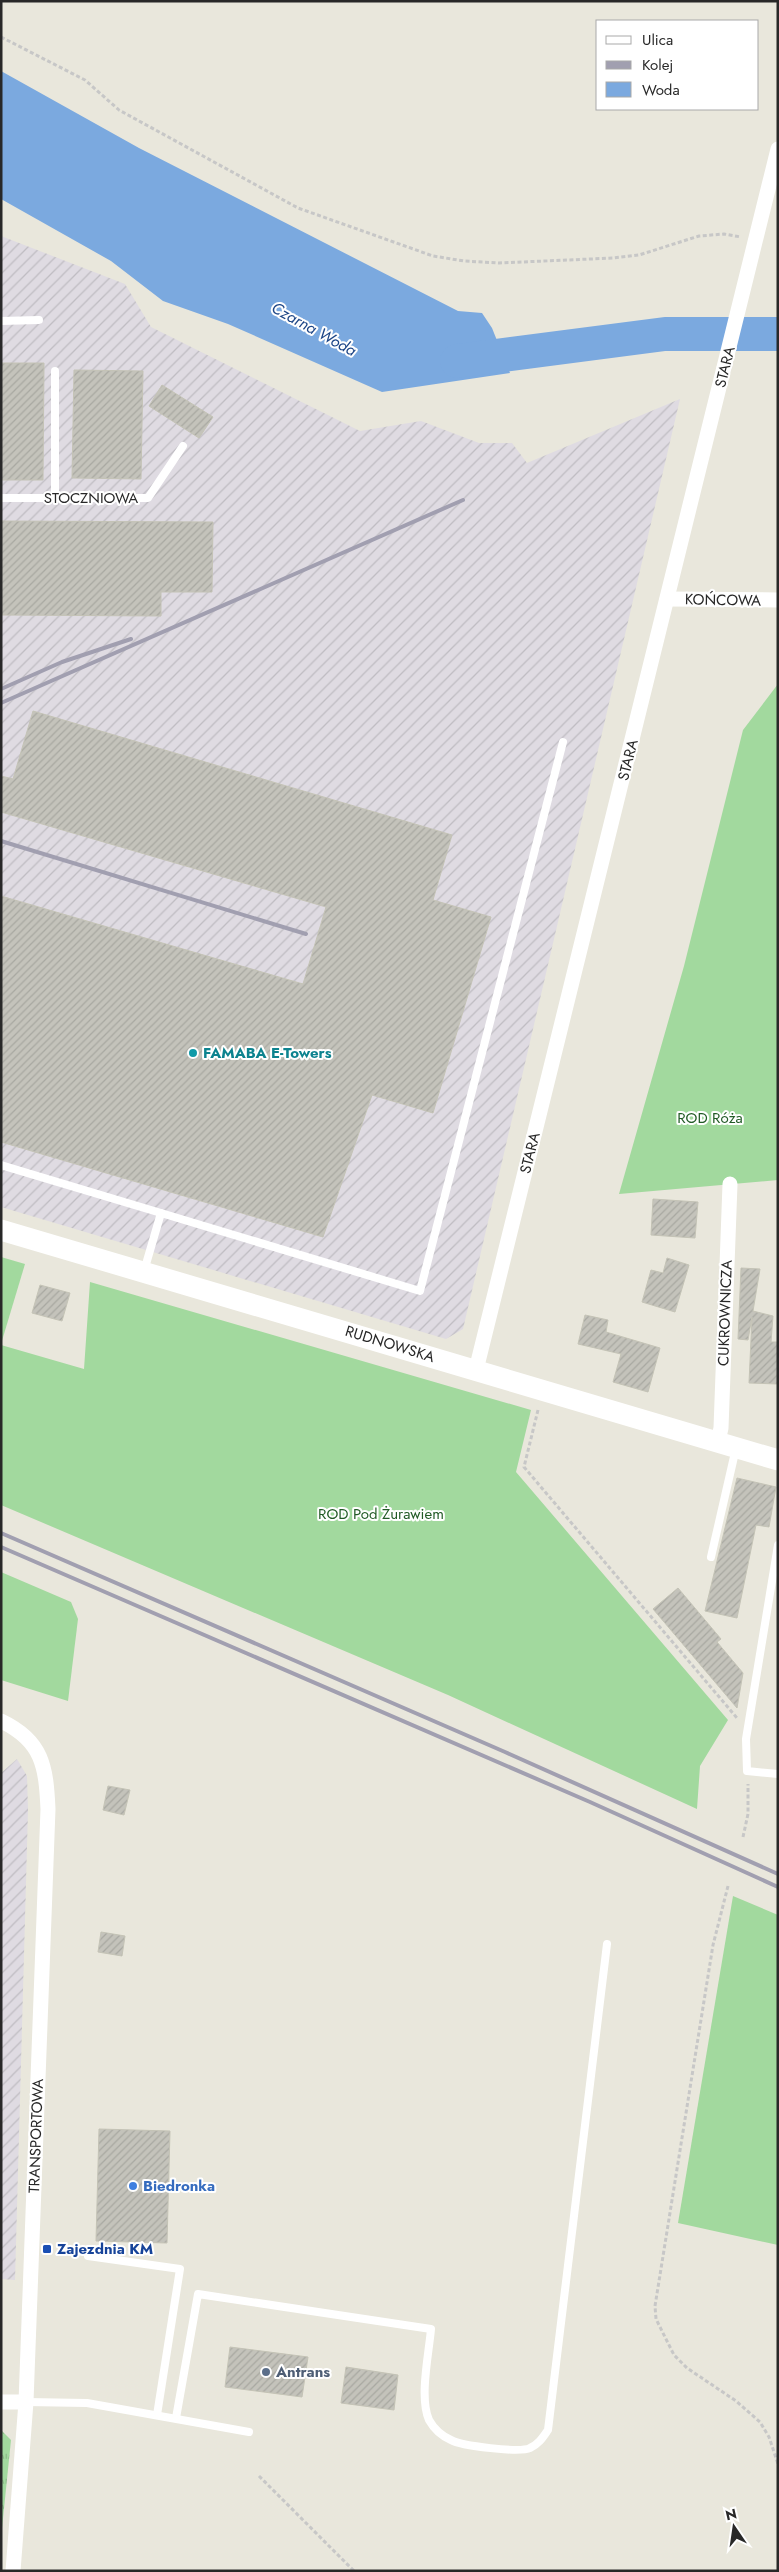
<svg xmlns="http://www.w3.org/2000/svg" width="779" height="2572" font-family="Jost,sans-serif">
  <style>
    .industrial { fill: url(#industrial-furrows) }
    .grass { fill: url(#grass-tufts) }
    .garden { fill: #a2d99e }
    .water { fill: #7ba9df }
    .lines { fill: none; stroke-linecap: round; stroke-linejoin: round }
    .river { stroke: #7ba9df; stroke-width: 34 }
    .building { fill: url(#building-hatch); stroke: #c4c3b6 }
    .path { stroke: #c7c7c7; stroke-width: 3; stroke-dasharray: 4 2.5; stroke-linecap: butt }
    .service { stroke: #fff; stroke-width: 8 }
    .minor { stroke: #fff; stroke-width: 15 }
    .secondary { stroke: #fff; stroke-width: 21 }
    .rail { stroke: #a19fb0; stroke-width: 4 }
    .culture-dot { fill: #0f9aa8; stroke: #fff; stroke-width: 2 }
    .shop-dot { fill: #3f7fe0; stroke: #fff; stroke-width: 2 }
    .transit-dot { fill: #1a4fb4; stroke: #fff; stroke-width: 2 }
    .service-dot { fill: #5c6f8a; stroke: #fff; stroke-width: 2 }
    .labels { text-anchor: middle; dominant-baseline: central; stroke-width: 4; stroke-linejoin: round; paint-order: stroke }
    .street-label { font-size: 15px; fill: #282828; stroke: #fff }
    .culture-label { font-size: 15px; font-weight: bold; fill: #0d838f; stroke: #fff; text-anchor: start }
    .park-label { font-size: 15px; fill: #225b26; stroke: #fff }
    .shop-label { font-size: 15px; font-weight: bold; fill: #366cbe; stroke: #fff; text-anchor: start }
    .transit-label { font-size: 15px; font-weight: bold; fill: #164399; stroke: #fff; text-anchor: start }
    .service-label { font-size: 15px; font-weight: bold; fill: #4e5e75; stroke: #fff; text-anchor: start }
    .water-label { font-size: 16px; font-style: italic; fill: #1d4687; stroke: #fff }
  </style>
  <defs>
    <pattern id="industrial-furrows" width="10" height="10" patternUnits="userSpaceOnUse" patternTransform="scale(1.25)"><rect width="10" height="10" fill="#dfdbe2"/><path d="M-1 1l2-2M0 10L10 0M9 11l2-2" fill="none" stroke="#bfbcc2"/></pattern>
    <pattern id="grass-tufts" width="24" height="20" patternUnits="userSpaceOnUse" patternTransform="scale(1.25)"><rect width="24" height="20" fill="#a2d99e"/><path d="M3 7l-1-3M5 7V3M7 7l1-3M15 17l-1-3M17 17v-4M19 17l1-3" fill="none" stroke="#8cba88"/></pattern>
    <pattern id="building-hatch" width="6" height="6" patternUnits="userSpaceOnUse" patternTransform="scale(1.25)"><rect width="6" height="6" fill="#c4c3bb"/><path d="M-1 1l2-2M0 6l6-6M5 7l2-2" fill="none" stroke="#a8a8a1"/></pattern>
  </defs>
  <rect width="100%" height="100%" fill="#e9e7dc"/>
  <g class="industrial">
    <path d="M1,236L125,284L151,327L360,431L421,421L479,443H512L527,463L680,399L463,1329L446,1339L1,1207Z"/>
    <path d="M17,1759L27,1776L28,1810L15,2280L1,2279V1773Z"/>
  </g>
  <path class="grass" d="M1,2430L11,2440L1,2538Z"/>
  <g class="garden">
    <path d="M778,684V1180L619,1194L684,966L743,730Z"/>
    <path d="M1,1257L25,1264L1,1344Z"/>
    <path d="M90,1282L531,1410L516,1472L728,1720L700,1766L697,1809L448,1695L1,1505V1345L84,1369Z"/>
    <path d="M1,1572L71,1602L78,1619L68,1701L1,1680Z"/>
    <path d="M733,1896L778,1915V2245L678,2223Z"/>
  </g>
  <path class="water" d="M1,71L139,148L458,311L482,313L492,328L510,373L382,392L228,324L163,301L111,261L1,199Z"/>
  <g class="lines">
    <path class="river" d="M457,361L665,334H778"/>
  </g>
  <g class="building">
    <path d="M1,363H44L43,480H1Z"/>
    <path d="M74,370L143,371L141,479L72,478Z"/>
    <path d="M162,385L213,417L199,438L149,406Z"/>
    <path d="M1,521L213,522L212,592H161V616L1,615Z"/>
    <path d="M33,711L452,835L433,900L491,917L433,1113L372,1095L323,1237L1,1142V896L303,984L326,907L1,812V776L13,779Z"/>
    <path d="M653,1199L698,1202L695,1238L651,1235Z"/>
    <path d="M667,1258L689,1265L675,1312L642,1302L651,1270L663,1273Z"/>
    <path d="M741,1268L760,1269L753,1311L773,1316L771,1342H778V1384L749,1383L752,1317L748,1340L738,1339Z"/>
    <path d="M40,1285L70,1293L62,1321L32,1313Z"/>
    <path d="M585,1315L608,1320L606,1332L660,1348L648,1392L613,1382L621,1354L578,1344Z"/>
    <path d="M737,1478L776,1487L769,1527L756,1525L737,1618L705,1611Z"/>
    <path d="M678,1588L721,1639L717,1642L743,1673L737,1708L653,1609Z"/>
    <path d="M108,1786L130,1790L124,1815L103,1810Z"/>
    <path d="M101,1932L125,1936L122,1956L98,1952Z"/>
    <path d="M99,2129L170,2131L167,2243L96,2241Z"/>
    <path d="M230,2347L308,2357L302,2397L225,2387Z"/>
    <path d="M346,2367L398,2375L394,2410L341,2403Z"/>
  </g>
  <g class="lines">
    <g class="path">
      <path d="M1,37L85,80L119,110L298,208L433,256L464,261L499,263L613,258L639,255L699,236L724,234L741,237"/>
      <path d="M538,1410L524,1467L737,1718"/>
      <path d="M743,1837L748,1814V1784"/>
      <path d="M728,1886L713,1945L655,2306L656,2319L674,2355L687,2368L736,2401L760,2422L769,2437L778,2464"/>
      <path d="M259,2476L354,2571"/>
    </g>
    <g class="service">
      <path d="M1,321L39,320"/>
      <path d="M55,371V498"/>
      <path d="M1,498H148L183,446"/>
      <path d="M1,1165L161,1213"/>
      <path d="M144,1271L161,1213L420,1291L563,742"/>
      <path d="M778,1545L746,1739L747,1771L778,1774"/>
      <path d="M711,1557L736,1448"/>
      <path d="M88,2256L180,2269L157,2415"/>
      <path d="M26,2402L87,2403L249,2432"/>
      <path d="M176,2418L198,2294L431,2329C429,2353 419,2398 429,2420C434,2429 442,2436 451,2440C461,2446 520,2453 530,2448C539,2444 543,2437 548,2430L607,1944"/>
    </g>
    <g class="minor">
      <path d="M667,599L778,600"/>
      <path d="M476,1370L778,149"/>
      <path d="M718,1441L721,1428L730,1184"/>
      <path d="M1,1721C43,1741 46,1767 48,1809L26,2402L13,2571"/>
      <path d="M1,2402H26"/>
    </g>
    <path class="secondary" d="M1,1230L778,1460"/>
    <g class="rail">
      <path d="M1,689L62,662L131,639"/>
      <path d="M1,703L463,500"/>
      <path d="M1,841L306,934"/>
      <path d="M1,1533L505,1752L778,1874"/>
      <path d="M1,1547L590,1802L778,1887"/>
    </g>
  </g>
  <circle class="culture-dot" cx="193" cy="1053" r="5"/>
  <circle class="shop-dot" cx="133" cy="2186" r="5"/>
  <rect class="transit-dot" x="42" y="2244" width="10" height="10" rx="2.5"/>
  <circle class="service-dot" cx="266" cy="2372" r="5"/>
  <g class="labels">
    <g class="street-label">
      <text transform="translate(725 367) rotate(-76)">STARA</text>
      <text x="91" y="498">STOCZNIOWA</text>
      <text transform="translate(723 600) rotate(1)">KOŃCOWA</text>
      <text transform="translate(628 760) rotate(-76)">STARA</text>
      <text transform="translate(530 1153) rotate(-76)">STARA</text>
      <text transform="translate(725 1313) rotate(-88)">CUKROWNICZA</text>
      <text transform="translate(390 1344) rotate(17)">RUDNOWSKA</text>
      <text transform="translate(36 2136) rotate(-88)">TRANSPORTOWA</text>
    </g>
    <g class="culture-label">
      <text x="203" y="1053">FAMABA E-Towers</text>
    </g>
    <g class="park-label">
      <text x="710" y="1118">ROD Róża</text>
      <text x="381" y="1514">ROD Pod Żurawiem</text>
    </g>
    <g class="shop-label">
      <text x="143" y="2186">Biedronka</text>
    </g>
    <g class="transit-label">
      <text x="57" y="2249">Zajezdnia KM</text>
    </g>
    <g class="service-label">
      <text x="276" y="2372">Antrans</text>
    </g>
    <g class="water-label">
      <text transform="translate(314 329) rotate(29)">Czarna Woda</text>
    </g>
  </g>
  <rect width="779" height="2572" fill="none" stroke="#282828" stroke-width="5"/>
  <rect x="596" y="20" width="162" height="90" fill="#ffffff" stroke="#a9a9a9"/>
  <rect x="606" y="36" width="25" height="8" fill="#ffffff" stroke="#a9a9a9"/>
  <text x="642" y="45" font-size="15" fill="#282828">Ulica</text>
  <rect x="606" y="61" width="25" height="8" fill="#a19fb0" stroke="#a9a9a9"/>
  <text x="642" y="70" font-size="15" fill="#282828">Kolej</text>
  <rect x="606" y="82" width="25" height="15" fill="#7ba9df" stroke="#a9a9a9"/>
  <text x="642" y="95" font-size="15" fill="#282828">Woda</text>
  <g transform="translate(734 2527) rotate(347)" stroke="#ffffff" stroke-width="4" paint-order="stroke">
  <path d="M0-4L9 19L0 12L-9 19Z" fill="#282828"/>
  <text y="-8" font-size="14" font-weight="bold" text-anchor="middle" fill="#282828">N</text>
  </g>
</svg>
